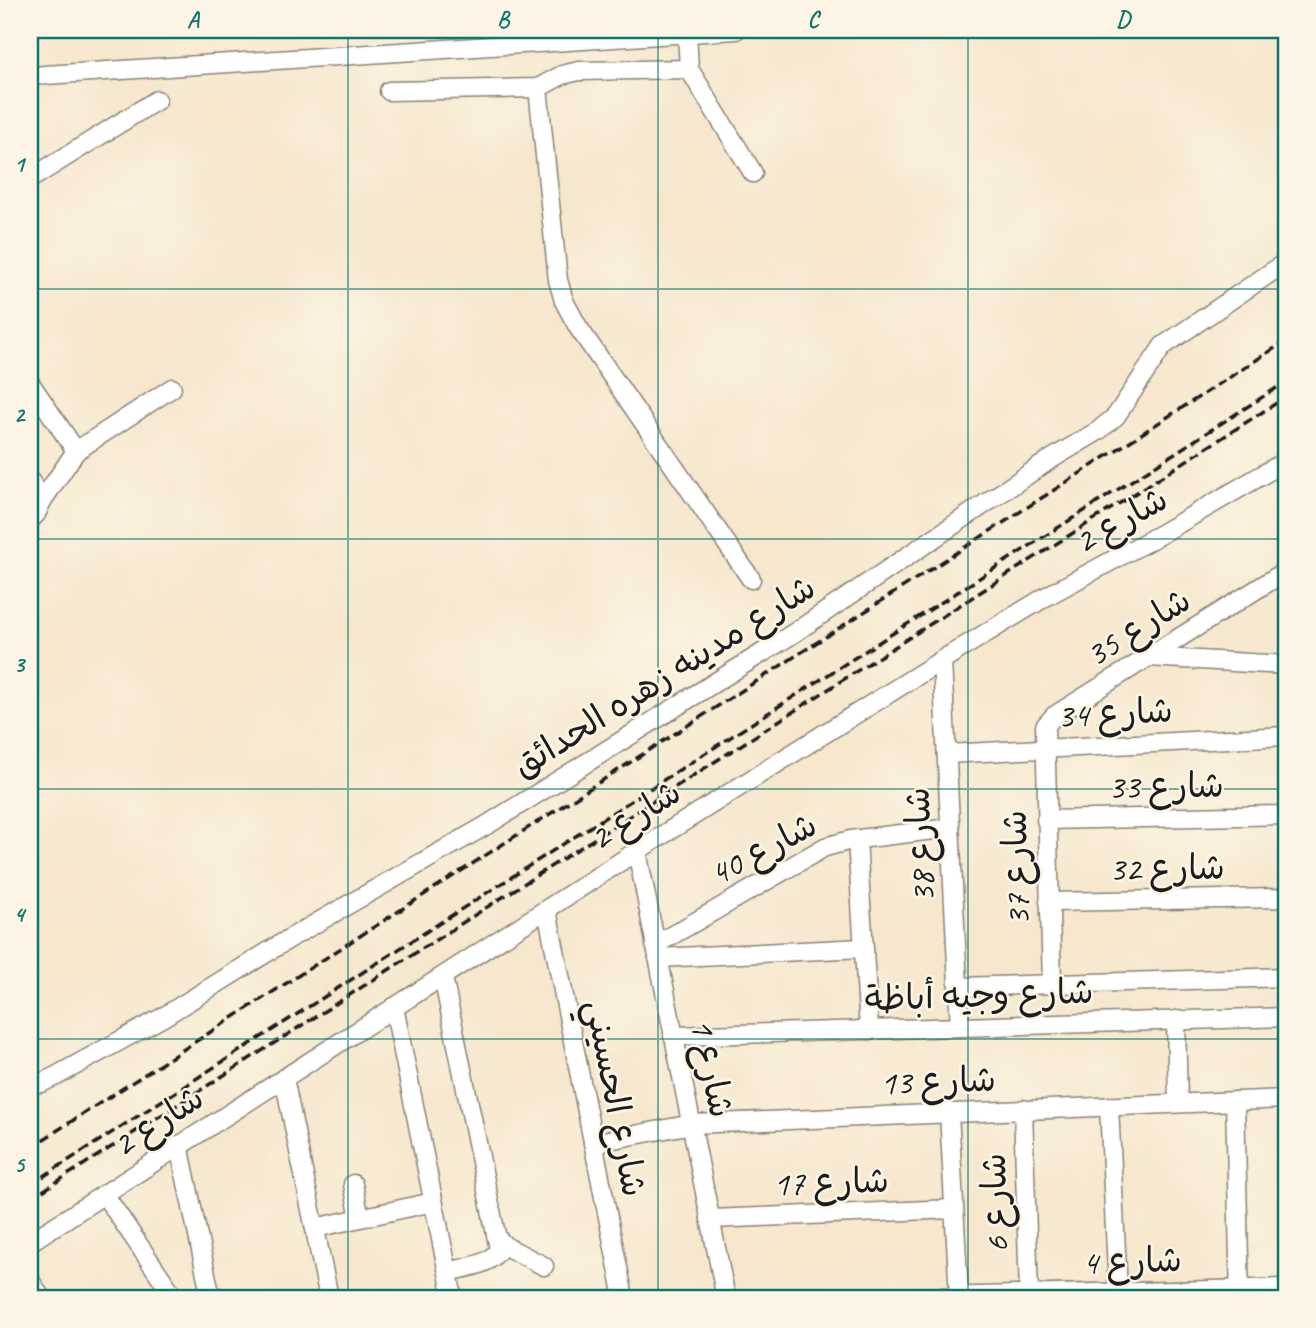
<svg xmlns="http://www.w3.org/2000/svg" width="1316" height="1328" font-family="Caveat,'Playpen Sans Arabic',sans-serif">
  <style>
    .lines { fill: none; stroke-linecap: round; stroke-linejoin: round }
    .minor-casing { stroke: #898274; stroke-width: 21 }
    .minor { stroke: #fff; stroke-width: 18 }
    .rail { stroke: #1c1c1c; stroke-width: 3.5; stroke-dasharray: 10 5; stroke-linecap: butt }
    .grid { fill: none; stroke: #0f766e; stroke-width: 2; stroke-opacity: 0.55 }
    .labels { text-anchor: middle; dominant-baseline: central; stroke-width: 5; stroke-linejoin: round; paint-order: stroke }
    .street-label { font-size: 35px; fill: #1c1c1c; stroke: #fcf5e5 }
    .neatline { fill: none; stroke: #0f766e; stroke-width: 2.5 }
    .grid-label { font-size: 23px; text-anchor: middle; font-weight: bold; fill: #0f766e }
  </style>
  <rect width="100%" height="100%" fill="#fcf5e5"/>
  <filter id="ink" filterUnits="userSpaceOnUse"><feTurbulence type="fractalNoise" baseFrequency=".0143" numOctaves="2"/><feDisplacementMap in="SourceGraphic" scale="14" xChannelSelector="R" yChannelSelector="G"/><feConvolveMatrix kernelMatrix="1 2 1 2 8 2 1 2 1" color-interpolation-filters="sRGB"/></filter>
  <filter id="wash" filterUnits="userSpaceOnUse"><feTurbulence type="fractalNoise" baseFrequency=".00686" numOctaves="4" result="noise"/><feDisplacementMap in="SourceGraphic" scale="28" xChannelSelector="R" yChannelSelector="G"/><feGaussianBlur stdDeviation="1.57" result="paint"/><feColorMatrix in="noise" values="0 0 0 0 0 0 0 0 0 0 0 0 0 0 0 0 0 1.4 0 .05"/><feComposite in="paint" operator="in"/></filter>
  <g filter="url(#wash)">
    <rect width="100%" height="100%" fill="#f6e7cd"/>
  </g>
  <g filter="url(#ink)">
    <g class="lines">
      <defs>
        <g id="minor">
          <path d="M687,33L689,69L753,173"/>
          <path d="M30,76L736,30"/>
          <path d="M538,88L558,280L564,301L578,327L751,579"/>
          <path d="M389,91L538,88L562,75L579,71L689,69"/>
          <path d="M30,179L157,100"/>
          <path d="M30,383L76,451L172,388"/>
          <path d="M30,481L42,501L36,514L30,520"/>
          <path d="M42,501L76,451"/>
          <path d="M1148,657L1286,665"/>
          <path d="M942,660L960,1027"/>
          <path d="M947,754L1286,736"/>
          <path d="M1046,820L1286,815"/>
          <path d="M857,840L869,1030"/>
          <path d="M637,851L726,1298"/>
          <path d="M1049,902L1286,898"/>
          <path d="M547,910L624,1298"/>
          <path d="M655,945L825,847L851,840L950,828"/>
          <path d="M658,958L864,948"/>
          <path d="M443,977L499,1249C490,1266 466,1267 448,1272"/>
          <path d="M1052,984L1045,726L1054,716L1286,571"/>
          <path d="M958,987L1286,977"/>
          <path d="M394,1007L453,1298"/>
          <path d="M1176,1020L1178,1103"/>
          <path d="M673,1036L1286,1017"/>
          <path d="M284,1078L329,1298"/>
          <path d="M30,1084L41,1083L56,1076L163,1017L292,937L487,825L794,633L1048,461L1098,431L1116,416L1163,346L1286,262"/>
          <path d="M1235,1101L1240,1298"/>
          <path d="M1109,1106L1118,1292"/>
          <path d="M1023,1109L1029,1295"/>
          <path d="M949,1112L959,1297"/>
          <path d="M593,1143L692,1124L1286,1099"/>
          <path d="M179,1145L211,1298"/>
          <path d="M353,1184L360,1218"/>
          <path d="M104,1194L175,1298"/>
          <path d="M710,1219L954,1209"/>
          <path d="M315,1228L433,1202"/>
          <path d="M498,1239L505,1246L544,1266"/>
          <path d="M30,1242L637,851L942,660L1047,596L1159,535L1286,461"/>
          <path d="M30,1280L41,1298"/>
          <path d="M896,1298L1286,1288"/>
        </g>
      </defs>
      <use href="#minor" class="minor-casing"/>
      <use href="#minor" class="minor"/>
      <g class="rail">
        <path d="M30,1148L1286,341"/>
        <path d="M30,1185L1286,382"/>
        <path d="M30,1199L1286,397"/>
      </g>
    </g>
  </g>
  <path class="grid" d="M348,30V1298M658,30V1298M968,30V1298M30,289H1286M30,539H1286M30,789H1286M30,1039H1286"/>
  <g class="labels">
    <g class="street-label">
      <text transform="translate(1121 520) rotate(-29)">شارع 2</text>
      <text transform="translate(1138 627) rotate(-32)">شارع 35</text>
      <text transform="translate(664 676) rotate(-32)">شارع مدينه زهره الحدائق</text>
      <text transform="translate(1115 713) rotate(-3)">شارع 34</text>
      <text transform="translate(1166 786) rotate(-1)">شارع 33</text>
      <text transform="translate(635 815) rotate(-32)">شارع 2</text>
      <text transform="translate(920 845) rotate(-93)">شارع 38</text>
      <text transform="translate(763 849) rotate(-28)">شارع 40</text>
      <text transform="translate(1016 868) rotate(-92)">شارع 37</text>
      <text transform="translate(1167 868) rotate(-1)">شارع 32</text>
      <text transform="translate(979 995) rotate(-2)">شارع وجيه أباظة</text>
      <text transform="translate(712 1068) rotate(78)">شارع 1</text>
      <text transform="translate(938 1081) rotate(-2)">شارع 13</text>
      <text transform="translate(616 1098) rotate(79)">شارع الحسيني</text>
      <text transform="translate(158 1121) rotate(-33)">شارع 2</text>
      <text transform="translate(831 1182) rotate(-2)">شارع 17</text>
      <text transform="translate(995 1203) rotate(-92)">شارع 6</text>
      <text transform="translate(1132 1261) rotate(-2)">شارع 4</text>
    </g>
  </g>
  <rect width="1316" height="1328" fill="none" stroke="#fcf5e5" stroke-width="77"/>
  <rect x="38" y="38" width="1240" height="1252" class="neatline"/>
  <g class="grid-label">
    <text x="193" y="27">A</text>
    <text x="503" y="27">B</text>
    <text x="813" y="27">C</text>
    <text x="1123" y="27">D</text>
    <text x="19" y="172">1</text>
    <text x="19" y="422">2</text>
    <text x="19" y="672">3</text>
    <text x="19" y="922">4</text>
    <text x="19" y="1172">5</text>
  </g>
</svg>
